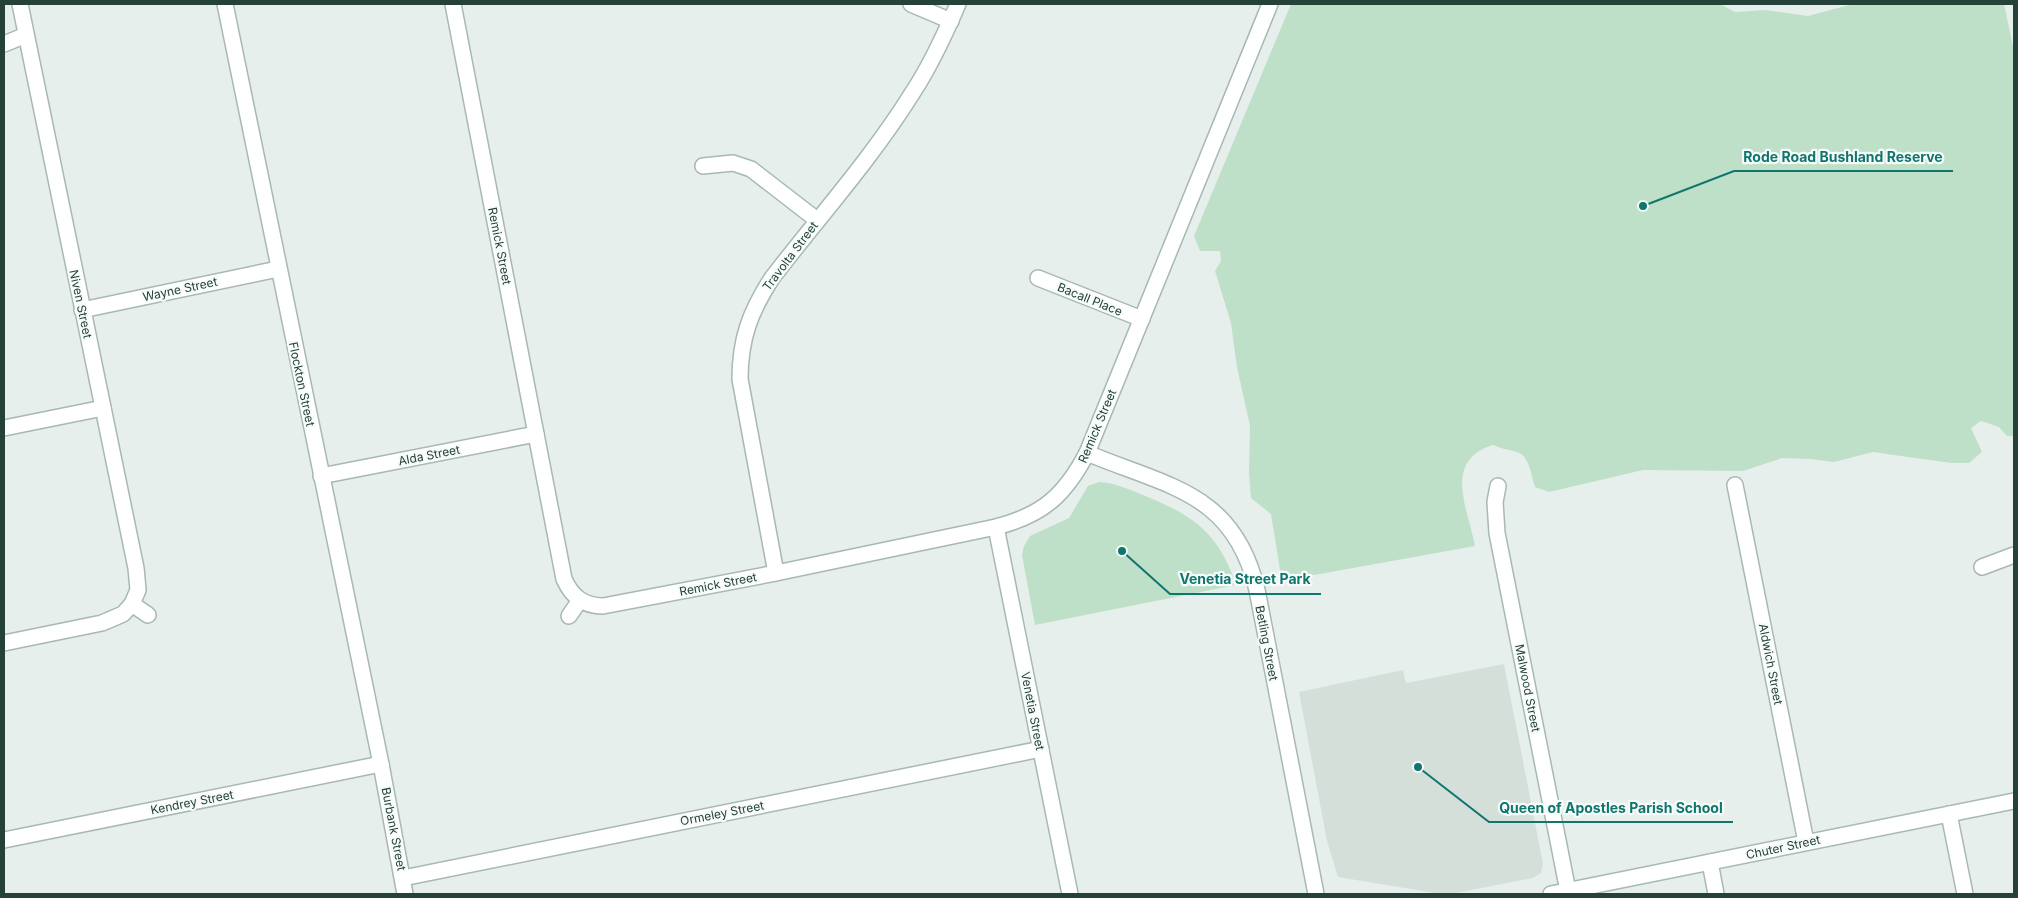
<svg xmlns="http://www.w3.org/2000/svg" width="2018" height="898" font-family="Inter,sans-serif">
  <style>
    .built { fill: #d4dfda }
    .green { fill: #bfe0c8 }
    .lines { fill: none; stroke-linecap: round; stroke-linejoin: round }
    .street-casing { stroke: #a8b8b2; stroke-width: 18 }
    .street { stroke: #fff; stroke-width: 15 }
    .labels { text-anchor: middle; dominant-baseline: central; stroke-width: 4.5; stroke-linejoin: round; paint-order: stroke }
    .street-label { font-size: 12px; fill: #24423a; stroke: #f7fbf9 }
    .leader { fill: none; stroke: #0f766e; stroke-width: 2 }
    .callout-dot { fill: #0f766e; stroke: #f7fbf9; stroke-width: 2 }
    .callout-label { font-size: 14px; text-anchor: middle; font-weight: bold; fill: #0f766e; stroke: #f7fbf9; stroke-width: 4.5; stroke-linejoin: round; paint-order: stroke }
  </style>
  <rect width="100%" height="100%" fill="#e6efeb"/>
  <path class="built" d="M1504,664L1543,864L1541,873L1533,878L1451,894H1441L1338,877L1327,841L1299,692L1403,670L1406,683Z"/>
  <g class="green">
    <path d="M1291,4H1720L1735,12L1765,10L1808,16L1853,4H2004L2014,51V436H2007L1999,427L1981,421L1971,428L1982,452L1969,463H1951L1873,452L1834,462L1810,459L1782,458L1743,471L1643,470L1549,492L1535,487C1531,476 1530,456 1517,452C1508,449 1501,449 1493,445C1442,461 1468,508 1475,546L1292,579L1280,570L1271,514L1251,498L1249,473L1250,426L1237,367L1231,323L1215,271L1221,261L1220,251H1200L1194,236Z"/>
    <path d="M1099,482C1115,483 1128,489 1143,495C1193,515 1219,533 1236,585L1035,625L1022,555L1024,546L1030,536L1069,518L1088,486Z"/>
  </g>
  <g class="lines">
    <defs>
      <g id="street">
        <path d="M20,4L136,568L138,590L132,604L148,615"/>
        <path d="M225,4L381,764L405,894"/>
        <path d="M453,4L564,579C572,597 584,606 603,606L776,573L996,527C1043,515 1065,495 1087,453L1270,4"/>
        <path d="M911,4L951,21"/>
        <path d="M4,44L26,35"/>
        <path d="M703,166L733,163L751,169L817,220"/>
        <path d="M1038,278L1142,319"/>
        <path d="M82,310L278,269"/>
        <path d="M4,428L103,408"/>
        <path d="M1087,453C1168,487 1234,492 1257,590L1316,894"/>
        <path d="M321,476L536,434"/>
        <path d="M1735,485L1806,842"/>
        <path d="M1498,486L1495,502L1497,533L1568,891"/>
        <path d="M996,527L1070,894"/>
        <path d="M1982,567L2014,555"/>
        <path d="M776,573L740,379C740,339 750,312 772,278C819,217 872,158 913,92C931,65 945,34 958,4"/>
        <path d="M569,616L580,600"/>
        <path d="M4,643L102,623L123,614L132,604"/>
        <path d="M1949,814L1965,894"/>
        <path d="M4,840L381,764"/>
        <path d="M1710,862L1716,894"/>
        <path d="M403,878L1041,749"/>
        <path d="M1551,894L2014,801"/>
      </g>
    </defs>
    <use href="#street" class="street-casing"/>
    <use href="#street" class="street"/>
  </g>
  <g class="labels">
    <g class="street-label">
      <text transform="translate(500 246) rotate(79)">Remick Street</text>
      <text transform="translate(790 256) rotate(-53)">Travolta Street</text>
      <text transform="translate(180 289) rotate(-12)">Wayne Street</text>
      <text transform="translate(1090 299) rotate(22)">Bacall Place</text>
      <text transform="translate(81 304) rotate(78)">Niven Street</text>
      <text transform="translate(302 384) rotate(78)">Flockton Street</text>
      <text transform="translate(1097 426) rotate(-67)">Remick Street</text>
      <text transform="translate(429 455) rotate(-11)">Alda Street</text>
      <text transform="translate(718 584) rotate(-11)">Remick Street</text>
      <text transform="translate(1267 643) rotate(79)">Betling Street</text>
      <text transform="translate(1771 664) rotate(79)">Aldwich Street</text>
      <text transform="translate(1528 688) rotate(79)">Malwood Street</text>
      <text transform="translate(1033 711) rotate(79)">Venetia Street</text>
      <text transform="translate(192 802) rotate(-11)">Kendrey Street</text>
      <text transform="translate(722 813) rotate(-11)">Ormeley Street</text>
      <text transform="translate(394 829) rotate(79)">Burbank Street</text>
      <text transform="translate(1783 847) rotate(-12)">Chuter Street</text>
    </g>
  </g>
  <path class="leader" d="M1643 206L1734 171H1953M1122 551L1170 594H1321M1418 767L1489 822H1733"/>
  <g class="callout-dot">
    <circle cx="1643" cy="206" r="5"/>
    <circle cx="1122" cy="551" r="5"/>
    <circle cx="1418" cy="767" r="5"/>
  </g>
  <g class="callout-label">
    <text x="1843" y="162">Rode Road Bushland Reserve</text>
    <text x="1245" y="584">Venetia Street Park</text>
    <text x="1611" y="813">Queen of Apostles Parish School</text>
  </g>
  <rect width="2018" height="898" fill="none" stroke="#24423a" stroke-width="10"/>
</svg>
